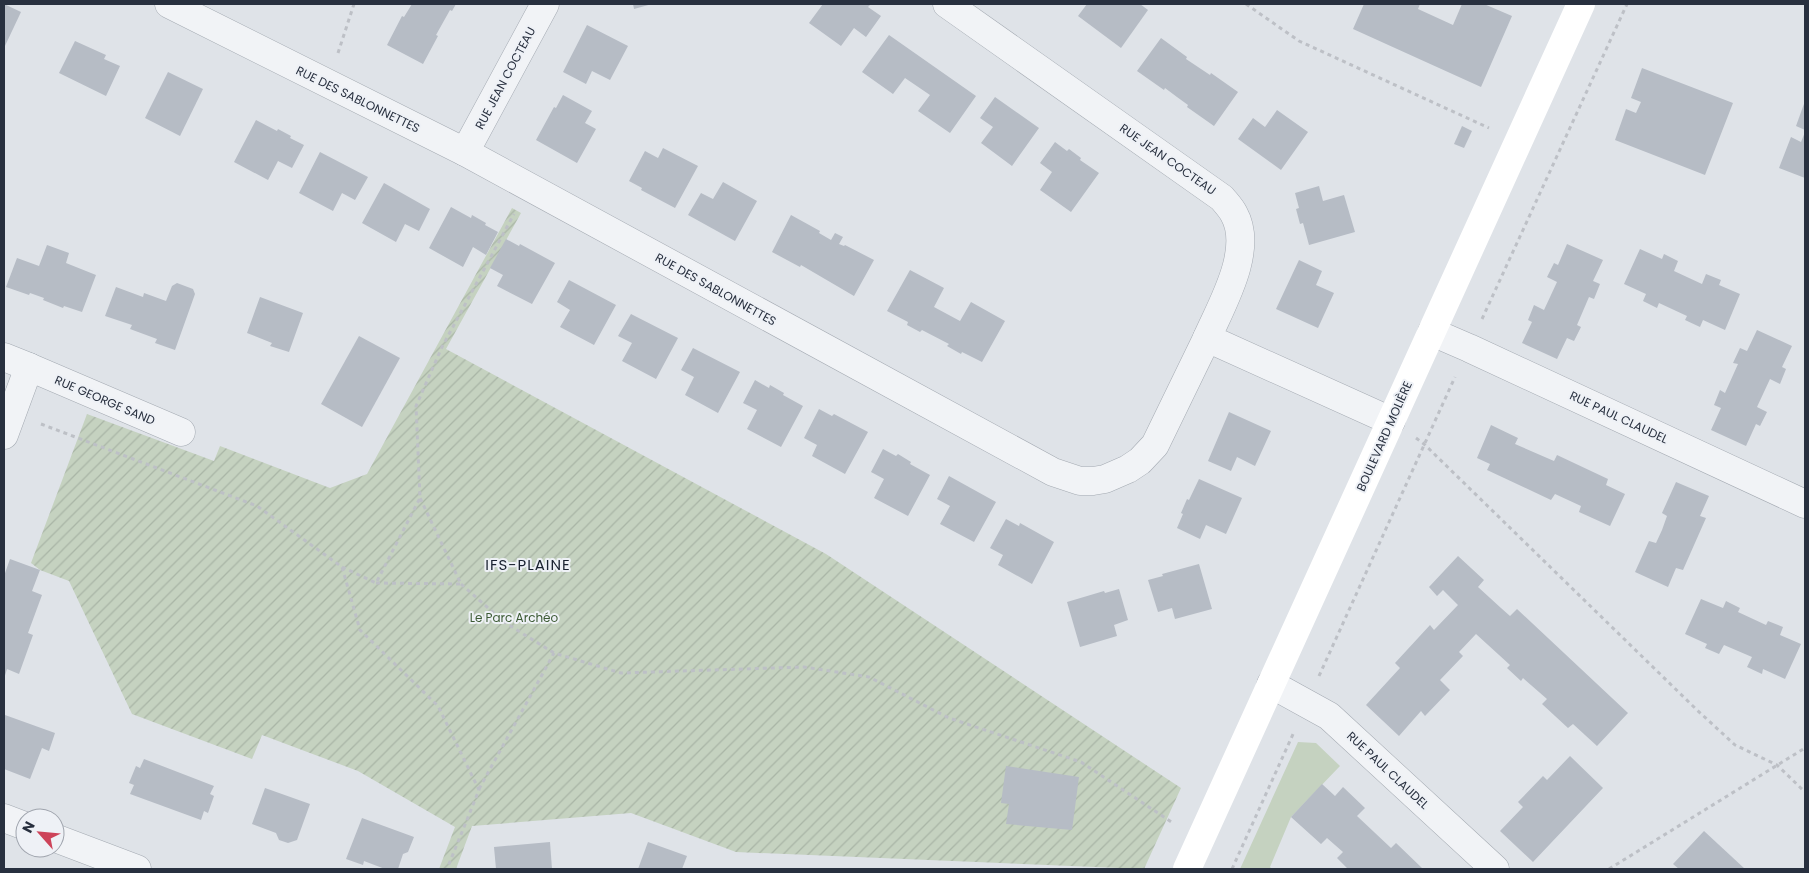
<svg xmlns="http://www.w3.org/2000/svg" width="1809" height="873" font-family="Poppins,sans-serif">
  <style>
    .green { fill: #c5d2c0 }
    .garden { fill: url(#garden-furrows) }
    .building { fill: #b6bcc5 }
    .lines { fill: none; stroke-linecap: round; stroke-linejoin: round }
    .street-casing { stroke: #a4aab2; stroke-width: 29 }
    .path { stroke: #bdc0c6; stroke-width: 3; stroke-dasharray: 4 4; stroke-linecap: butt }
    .street { stroke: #f1f3f6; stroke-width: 28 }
    .secondary { stroke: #fff; stroke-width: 28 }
    .labels { text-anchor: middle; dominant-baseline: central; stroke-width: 4; stroke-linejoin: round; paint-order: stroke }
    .street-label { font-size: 12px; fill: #28303f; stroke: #eef1f6 }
    .park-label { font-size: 12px; fill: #3d5b35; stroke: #eef1f6 }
    .quarter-label { font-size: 15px; letter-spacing: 1px; fill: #1a2230; stroke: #eef1f6 }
  </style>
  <defs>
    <pattern id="garden-furrows" width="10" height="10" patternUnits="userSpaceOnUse" patternTransform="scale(1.25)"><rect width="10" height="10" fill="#c5d2c0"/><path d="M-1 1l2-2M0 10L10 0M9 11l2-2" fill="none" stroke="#a9b5a6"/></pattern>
  </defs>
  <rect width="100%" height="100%" fill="#dfe3e8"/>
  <path class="green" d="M1298,742L1316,743L1340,766L1291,817L1270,867L1272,869H1240Z"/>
  <path class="garden" d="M512,208L521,213L446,349L826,554L1181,788L1144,869L736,852L631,813L472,826L456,869H439L455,827L358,771L262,735L252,759L132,714L69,581L40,570L31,563L87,414L214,461L220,446L330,488L367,474Z"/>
  <g class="building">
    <path d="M4,4L21,12L4,48Z"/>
    <path d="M412,4H456L452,11L450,10L436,35L438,36L423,64L387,45L402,16L404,17Z"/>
    <path d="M633,4H652L634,9Z"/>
    <path d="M823,4H868L870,5L868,7L881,16L866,37L854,28L841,46L809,23Z"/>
    <path d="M1087,4H1140L1148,10L1121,48L1078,16Z"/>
    <path d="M1364,4H1420L1418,9L1453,25L1462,4H1484L1512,16L1481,87L1353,29Z"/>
    <path d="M587,25L628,46L610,80L592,71L586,84L563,72Z"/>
    <path d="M889,35L976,96L950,133L918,111L930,95L905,78L893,94L862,72Z"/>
    <path d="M1161,38L1187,57L1186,59L1210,75L1211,73L1238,92L1214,126L1187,107L1188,105L1177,97L1165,88L1164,90L1137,71Z"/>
    <path d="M75,41L106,55L104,59L120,66L106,96L59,73Z"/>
    <path d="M1642,68L1733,103L1705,175L1615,140L1626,109L1636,113L1641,102L1631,98Z"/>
    <path d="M168,72L203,89L180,136L145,118Z"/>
    <path d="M563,95L592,111L585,123L596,129L577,163L536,140L554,107L556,108Z"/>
    <path d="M995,97L1039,128L1012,166L981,143L993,127L980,118Z"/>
    <path d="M1805,101V130L1796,126Z"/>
    <path d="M1277,110L1308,132L1281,170L1238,139L1253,118L1265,127Z"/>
    <path d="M256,120L277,131L278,129L291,136L290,138L304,145L292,168L278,161L268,180L234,162Z"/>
    <path d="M1462,126L1472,131L1464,148L1454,144Z"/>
    <path d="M1805,132V178L1779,168L1791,137L1801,142Z"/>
    <path d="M1055,142L1067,151L1069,149L1081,158L1080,160L1099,173L1071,212L1040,190L1052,172L1040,163Z"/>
    <path d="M663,148L698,166L675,208L641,190L642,188L629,181L645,151L658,158Z"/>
    <path d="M320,152L368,177L355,200L342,193L333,211L299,193Z"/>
    <path d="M723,182L757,201L735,241L688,215L701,193L713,199Z"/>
    <path d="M384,183L430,209L419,231L405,224L396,242L362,223Z"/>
    <path d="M1319,186L1323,201L1344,195L1355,232L1309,245L1303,223L1300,224L1296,209L1299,208L1295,193Z"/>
    <path d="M451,207L471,218L472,215L486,223L485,225L498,232L486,255L473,247L463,267L429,248Z"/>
    <path d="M791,215L820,231L819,233L831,240L835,233L843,237L839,244L844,246L845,245L874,260L854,296L801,265L800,267L772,252Z"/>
    <path d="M506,239L519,246L520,244L555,263L532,304L497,286L503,275L490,268Z"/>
    <path d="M1567,244L1603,260L1593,281L1600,284L1594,299L1589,297L1577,325L1581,327L1574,341L1567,338L1557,359L1522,343L1532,322L1528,320L1534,305L1544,310L1557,282L1547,277L1554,263L1558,265Z"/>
    <path d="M47,245L69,253L66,263L96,275L82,312L64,306L63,308L43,300L44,298L30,293L29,295L6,287L17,258L39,266Z"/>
    <path d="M1640,249L1662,259L1664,254L1678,261L1674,271L1702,284L1706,274L1721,280L1719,285L1740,294L1725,330L1703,320L1700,327L1685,320L1687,316L1659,303L1657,308L1643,301L1646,294L1624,284Z"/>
    <path d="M1299,260L1322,271L1316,285L1334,293L1318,328L1276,309Z"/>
    <path d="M910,270L944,288L934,307L960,321L971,302L1005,321L982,362L962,352L961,354L947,346L949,344L922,330L920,332L907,325L908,322L887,311Z"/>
    <path d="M569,280L616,305L594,345L560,327L570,310L557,302Z"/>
    <path d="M177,283L193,289L195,294L175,350L155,343L157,339L130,329L132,325L105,316L116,287L143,297L144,293L166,301L172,286Z"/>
    <path d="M260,297L303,313L289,352L270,346L272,343L247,333Z"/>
    <path d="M631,314L678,338L656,379L622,361L632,343L618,336Z"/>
    <path d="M1757,330L1792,346L1782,367L1786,369L1780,384L1770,379L1757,407L1767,412L1760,426L1756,424L1746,446L1711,430L1721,408L1714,405L1720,390L1725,393L1738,364L1733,363L1740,348L1747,351Z"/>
    <path d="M359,336L400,358L362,427L321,404Z"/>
    <path d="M693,348L740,372L718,413L685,395L694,377L681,370Z"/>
    <path d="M755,380L769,388L770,385L784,393L783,395L803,406L781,447L747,429L757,410L743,403Z"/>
    <path d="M819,409L832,416L834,414L868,432L845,474L812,456L817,445L804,438Z"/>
    <path d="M1229,412L1271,431L1255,466L1237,457L1231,471L1208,461Z"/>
    <path d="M1491,425L1518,438L1515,444L1554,461L1557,455L1608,479L1606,485L1625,494L1610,526L1579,512L1581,506L1555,494L1551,500L1487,470L1490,464L1477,458Z"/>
    <path d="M883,449L896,456L898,454L911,462L910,464L930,475L908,516L874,498L884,479L871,472Z"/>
    <path d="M949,476L996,502L974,542L940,524L950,506L937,499Z"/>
    <path d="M1199,479L1242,498L1226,534L1206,525L1200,539L1177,528L1183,514L1181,513L1187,499L1189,500Z"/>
    <path d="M1676,482L1709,496L1700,516L1706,518L1683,570L1676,568L1668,587L1635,572L1649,541L1656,543L1662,530L1667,516L1662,513Z"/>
    <path d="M1006,519L1019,526L1020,523L1054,542L1032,584L998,565L1003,555L990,548Z"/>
    <path d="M1458,556L1484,580L1478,587L1501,608L1510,616L1517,609L1628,713L1597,746L1573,724L1568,728L1542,704L1547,699L1523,678L1521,681L1507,668L1510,665L1476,634L1459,652L1463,656L1440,680L1450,690L1425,716L1421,711L1399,736L1366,705L1400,668L1395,663L1430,625L1434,630L1458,605L1443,590L1437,596L1429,587Z"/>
    <path d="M10,559L40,570L32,591L42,595L28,633L33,635L19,674L7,669L4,679V576Z"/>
    <path d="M1199,564L1212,609L1175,619L1172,608L1158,612L1148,580L1163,576L1162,574Z"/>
    <path d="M1119,589L1128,620L1114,625L1117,636L1080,647L1067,602L1104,591L1105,593Z"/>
    <path d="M1701,599L1723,608L1726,601L1740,608L1738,612L1766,625L1768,621L1783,627L1780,635L1801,644L1785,679L1763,669L1762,674L1747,667L1752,657L1724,645L1719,654L1705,648L1707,644L1685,634Z"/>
    <path d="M5,715L55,733L49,751L42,748L30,779L4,769V719Z"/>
    <path d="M1570,756L1603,788L1533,862L1500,831L1523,807L1518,802L1543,776L1547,780Z"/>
    <path d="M144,759L214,786L210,794L214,796L208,813L204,811L201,820L130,794L134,785L129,783L136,766L140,768Z"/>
    <path d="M1006,766L1079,777L1072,830L1006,824L1009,804L1001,803Z"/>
    <path d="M1322,784L1335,796L1343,787L1365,808L1357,816L1391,848L1396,843L1422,868L1421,869H1348L1337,858L1343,852L1327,838L1321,844L1291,817Z"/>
    <path d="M265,788L310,804L297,840L288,843L279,840L276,833L252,824Z"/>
    <path d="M362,818L414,837L408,852L403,854L398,869H385L364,861L363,865L346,859Z"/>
    <path d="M1704,831L1745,869H1679L1673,864Z"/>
    <path d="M550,842L552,869H496L494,847Z"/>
    <path d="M648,842L687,856L682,869H638Z"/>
  </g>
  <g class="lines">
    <defs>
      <g id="street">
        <path d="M169,4L465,152L1053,472L1080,481H1093L1105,479L1128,469L1140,461L1155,445L1207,338"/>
        <path d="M947,4L1222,198C1226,203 1231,208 1234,214C1254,250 1222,304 1207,338L1391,421"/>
        <path d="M465,152L545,4"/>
        <path d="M1432,332L1469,348L1805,504"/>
        <path d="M4,357L29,367L4,435"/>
        <path d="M29,367L181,432"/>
        <path d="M1271,684L1329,716L1495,869"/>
        <path d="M4,818L25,826"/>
        <path d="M55,838L137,869"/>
      </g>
    </defs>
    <use href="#street" class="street-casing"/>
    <g class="path">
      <path d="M1246,4L1299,41L1489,128"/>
      <path d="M338,53L354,4"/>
      <path d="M1482,319L1627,4"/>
      <path d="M41,424L257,506L342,567L360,630L438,706L479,790L447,869"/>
      <path d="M1416,438L1424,444L1697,710L1735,745L1777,765L1805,792"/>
      <path d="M342,567L376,583L420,498L416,406L442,347L514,214"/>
      <path d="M376,583L461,584L420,498"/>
      <path d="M461,584L504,622L554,653L621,673L804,667L869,677L949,718L1081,762L1173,823"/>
      <path d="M1319,676L1455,377"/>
      <path d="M479,789L554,653"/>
      <path d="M1232,869L1294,732"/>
      <path d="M1609,869L1805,748"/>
    </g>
    <use href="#street" class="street"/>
    <path class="secondary" d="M1187,869L1581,4"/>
  </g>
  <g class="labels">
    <g class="street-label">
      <text transform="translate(505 78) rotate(-62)">RUE JEAN COCTEAU</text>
      <text transform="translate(358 99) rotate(26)">RUE DES SABLONNETTES</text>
      <text transform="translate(1168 159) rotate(35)">RUE JEAN COCTEAU</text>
      <text transform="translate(716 289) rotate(29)">RUE DES SABLONNETTES</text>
      <text transform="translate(105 400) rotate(23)">RUE GEORGE SAND</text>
      <text transform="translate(1619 417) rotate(25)">RUE PAUL CLAUDEL</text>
      <text transform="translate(1384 436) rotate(-66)">BOULEVARD MOLIÈRE</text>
      <text transform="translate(1388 770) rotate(43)">RUE PAUL CLAUDEL</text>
    </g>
    <g class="park-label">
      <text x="514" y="617">Le Parc Archéo</text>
    </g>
    <g class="quarter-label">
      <text x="528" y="564">IFS-PLAINE</text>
    </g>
  </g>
  <rect width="1809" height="873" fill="none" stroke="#28303f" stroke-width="10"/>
  <g transform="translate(40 833) rotate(297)"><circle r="24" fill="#eef1f6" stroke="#9fa4ad"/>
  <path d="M0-4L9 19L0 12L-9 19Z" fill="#cd4359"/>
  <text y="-8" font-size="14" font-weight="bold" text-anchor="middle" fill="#28303f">N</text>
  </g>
</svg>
